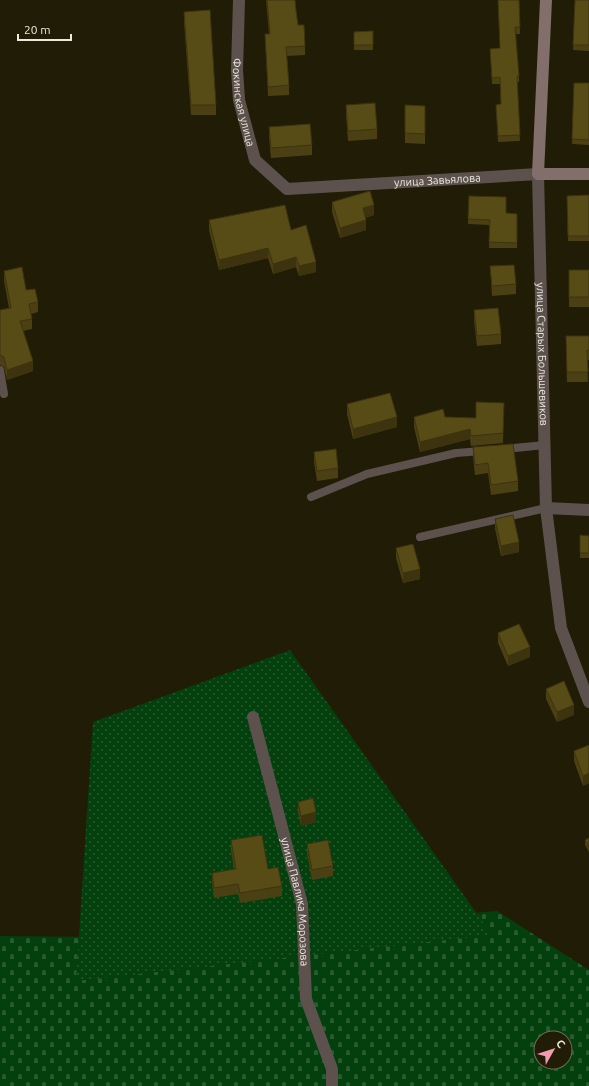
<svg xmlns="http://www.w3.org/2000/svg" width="589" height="1086" font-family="Ubuntu,sans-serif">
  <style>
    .cemetery { fill: url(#cemetery-stones); fill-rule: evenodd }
    .garden { fill: url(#garden-dots) }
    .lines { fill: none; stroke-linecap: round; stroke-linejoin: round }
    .lane { stroke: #5d514e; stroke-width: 8 }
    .street { stroke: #5d514e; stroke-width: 12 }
    .secondary { stroke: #826e6a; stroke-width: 12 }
    .wall { fill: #4b4013 }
    .shaded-wall { fill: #3d340f }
    .building { fill: #574b16; stroke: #3d340f }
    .labels { text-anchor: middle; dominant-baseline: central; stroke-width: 3; stroke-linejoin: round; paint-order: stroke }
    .street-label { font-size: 11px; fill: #edeadc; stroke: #211c05 }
  </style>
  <defs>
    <pattern id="cemetery-stones" width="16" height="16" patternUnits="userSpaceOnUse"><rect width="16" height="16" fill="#03400e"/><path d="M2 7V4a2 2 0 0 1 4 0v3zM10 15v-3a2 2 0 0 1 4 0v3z" fill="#285c30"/></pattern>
    <pattern id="garden-dots" width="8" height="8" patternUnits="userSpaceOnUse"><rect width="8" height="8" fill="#03400e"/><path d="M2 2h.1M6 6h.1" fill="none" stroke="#285c30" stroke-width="1.8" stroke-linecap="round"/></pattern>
  </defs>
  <rect width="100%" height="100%" fill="#211c05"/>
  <path class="cemetery" d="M497,911L589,970V1086H0V936L191,938ZM541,1038H565V1062H541Z"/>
  <path class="garden" d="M290,650L492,935L76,981L93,722Z"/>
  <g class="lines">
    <g class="lane">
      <path d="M0,370L4,394"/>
      <path d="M504,449L545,445"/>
      <path d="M311,497L367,474L456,453L482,451"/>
      <path d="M420,537L546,508"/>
    </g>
    <g class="street">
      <path id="s1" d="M239,0L237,70L239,100L255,160L287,189L538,174L546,508L561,628L589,702"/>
      <path d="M546,508L589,510"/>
      <path id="s2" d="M253,717L302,904L306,999L332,1069V1086"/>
    </g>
    <path class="secondary" d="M546,0L538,174H589"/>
  </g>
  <g class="wall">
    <path d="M266,0H295L296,11L298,25L305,46V55L287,56L289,85V95L268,96L265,34H269Z"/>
    <path d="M519,0L520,34H515L519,76V82H517L520,141L498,142L496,105L501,104L500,84H492L490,49L500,48Z"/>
    <path d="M575,0H589V51L573,50Z"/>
    <path d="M184,12L216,105V115H191L184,22Z"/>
    <path d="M373,31V50H354V32Z"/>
    <path d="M574,83H589V145L572,144Z"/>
    <path d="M346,105L377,129V139L348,141L346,115Z"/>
    <path d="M405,105L425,106V144L405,143Z"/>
    <path d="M269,127L312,145V155L271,158L269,137Z"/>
    <path d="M589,195V241H568L567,196Z"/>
    <path d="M332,202L374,215L365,218L366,230L340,238L332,212Z"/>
    <path d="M506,213L517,214V248H489V225L468,224V219Z"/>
    <path d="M209,220L291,230L316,272L299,276L296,267L273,274L268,258L219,270L209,230Z"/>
    <path d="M490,266L516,284V294L492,296Z"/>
    <rect x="569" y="270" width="20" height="37"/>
    <path d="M4,271L26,290L38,302V312L31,314L32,319V329L23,331L33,371L7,380L4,367L0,365V310L9,308L4,281Z"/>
    <path d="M474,310L501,334V344L477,346L474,320Z"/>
    <path d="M566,336H589V360H587L588,382H567Z"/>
    <path d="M504,403L503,443L471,446L470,439L420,452L414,427V417L476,418Z"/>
    <path d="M347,404L397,427L353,439L347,414Z"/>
    <path d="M473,447L518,481V491L491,495L488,473L475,475L473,457Z"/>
    <path d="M314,452L338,468V478L317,481L314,462Z"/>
    <path d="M495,519L519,552L501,556L495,529Z"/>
    <path d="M589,536V558H580V553Z"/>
    <path d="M396,548L420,579L403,583L396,558Z"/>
    <path d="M498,633L530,657L508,666L498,643Z"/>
    <path d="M546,689L574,715L557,722L546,699Z"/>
    <path d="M589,745V783L583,786L574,761V751Z"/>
    <path d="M298,802L316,822L301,826L298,812Z"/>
    <path d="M589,838V852L585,845V840Z"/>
    <path d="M231,840L268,869L282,886V896L240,903L238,894L214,898L212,883V873L234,869L231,850Z"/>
    <path d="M307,844L333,866V876L312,880L307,854Z"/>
  </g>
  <g class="shaded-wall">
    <path d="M374,205V215L363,218V208Z"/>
    <path d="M366,220V230L340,238V228Z"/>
    <path d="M268,248V258L219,270V260Z"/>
    <path d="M296,257V267L273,274V264Z"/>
    <path d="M316,262V272L299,276V266Z"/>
    <path d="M33,361V371L7,380V370Z"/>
    <path d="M397,417V427L353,439V429Z"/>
    <path d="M470,429V439L420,452V442Z"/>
    <path d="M519,542V552L501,556V546Z"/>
    <path d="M420,569V579L403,583V573Z"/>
    <path d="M530,647V657L508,666V656Z"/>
    <path d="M574,705V715L557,722V712Z"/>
    <path d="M589,773V783L583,786V776Z"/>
    <path d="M316,812V822L301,826V816Z"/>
  </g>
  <g class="building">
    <path d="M267,0H295L296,11L298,25H304L305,46L286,47L289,85L268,87L265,34H270Z"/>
    <path d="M498,0H519L520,27H515L519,76H517L520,135L498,136L496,105L501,104L500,77L492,78L490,49L500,48Z"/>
    <path d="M575,0H589V45H573Z"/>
    <path d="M210,10L216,105H191L184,12Z"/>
    <path d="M373,31V45H354V32Z"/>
    <path d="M574,83H589V140L572,139Z"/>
    <path d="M375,103L377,129L348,131L346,105Z"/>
    <path d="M405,105L425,106V134L405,133Z"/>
    <path d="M310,124L312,145L271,148L269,127Z"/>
    <path d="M370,191L374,205L363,208L366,220L340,228L332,202Z"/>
    <path d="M589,195V236H568L567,196Z"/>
    <path d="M469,196L506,197V213L517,214V243L489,242L490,220L468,219Z"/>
    <path d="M285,205L291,230L306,225L316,262L299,266L296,257L273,264L268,248L219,260L209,220Z"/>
    <path d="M514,265L516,284L492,286L490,266Z"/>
    <path d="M22,267L26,290L35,289L38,302L29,304L32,319L20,321L33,361L7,370L4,357L0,355V310L11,308L4,271Z"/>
    <rect x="569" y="270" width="20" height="27"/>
    <path d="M498,308L501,334L477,336L474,310Z"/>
    <path d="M566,336H589V350H587L588,372H567Z"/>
    <path d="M390,393L397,417L353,429L347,404Z"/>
    <path d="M476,402L504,403L503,433L471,436L470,429L420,442L414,417L443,409L445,417L476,418Z"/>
    <path d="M513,444L518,481L491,485L488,463L475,465L473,447Z"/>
    <path d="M336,449L338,468L317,471L314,452Z"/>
    <path d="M513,515L519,542L501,546L495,519Z"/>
    <path d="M580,535L589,536V553H580Z"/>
    <path d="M413,544L420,569L403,573L396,548Z"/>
    <path d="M519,624L530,647L508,656L498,633Z"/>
    <path d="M564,681L574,705L557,712L546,689Z"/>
    <path d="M589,745V773L583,776L574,751Z"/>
    <path d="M313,798L316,812L301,816L298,802Z"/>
    <path d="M262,835L268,869L278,867L282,886L240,893L238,884L214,888L212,873L236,869L231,840Z"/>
    <path d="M589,838V847L585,840Z"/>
    <path d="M328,840L333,866L312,870L307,844Z"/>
  </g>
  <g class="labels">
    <g class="street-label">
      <text stroke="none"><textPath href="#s1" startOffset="103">Фокинская улица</textPath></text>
      <text stroke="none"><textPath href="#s1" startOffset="356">улица Завьялова</textPath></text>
      <text stroke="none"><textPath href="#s1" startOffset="637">улица Старых Большевиков</textPath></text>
      <text stroke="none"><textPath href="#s2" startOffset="190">улица Павлика Морозова</textPath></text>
    </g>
  </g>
  <g transform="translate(553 1050) rotate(51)"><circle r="19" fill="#211c05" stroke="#736e5b"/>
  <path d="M0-3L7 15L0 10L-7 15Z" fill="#f29ab0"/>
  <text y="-6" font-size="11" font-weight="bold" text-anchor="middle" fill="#edeadc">С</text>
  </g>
  <path d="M18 34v6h53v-6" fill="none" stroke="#edeadc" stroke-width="2"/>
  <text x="24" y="34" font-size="12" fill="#edeadc" stroke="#211c05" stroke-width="3" paint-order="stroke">20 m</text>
</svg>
